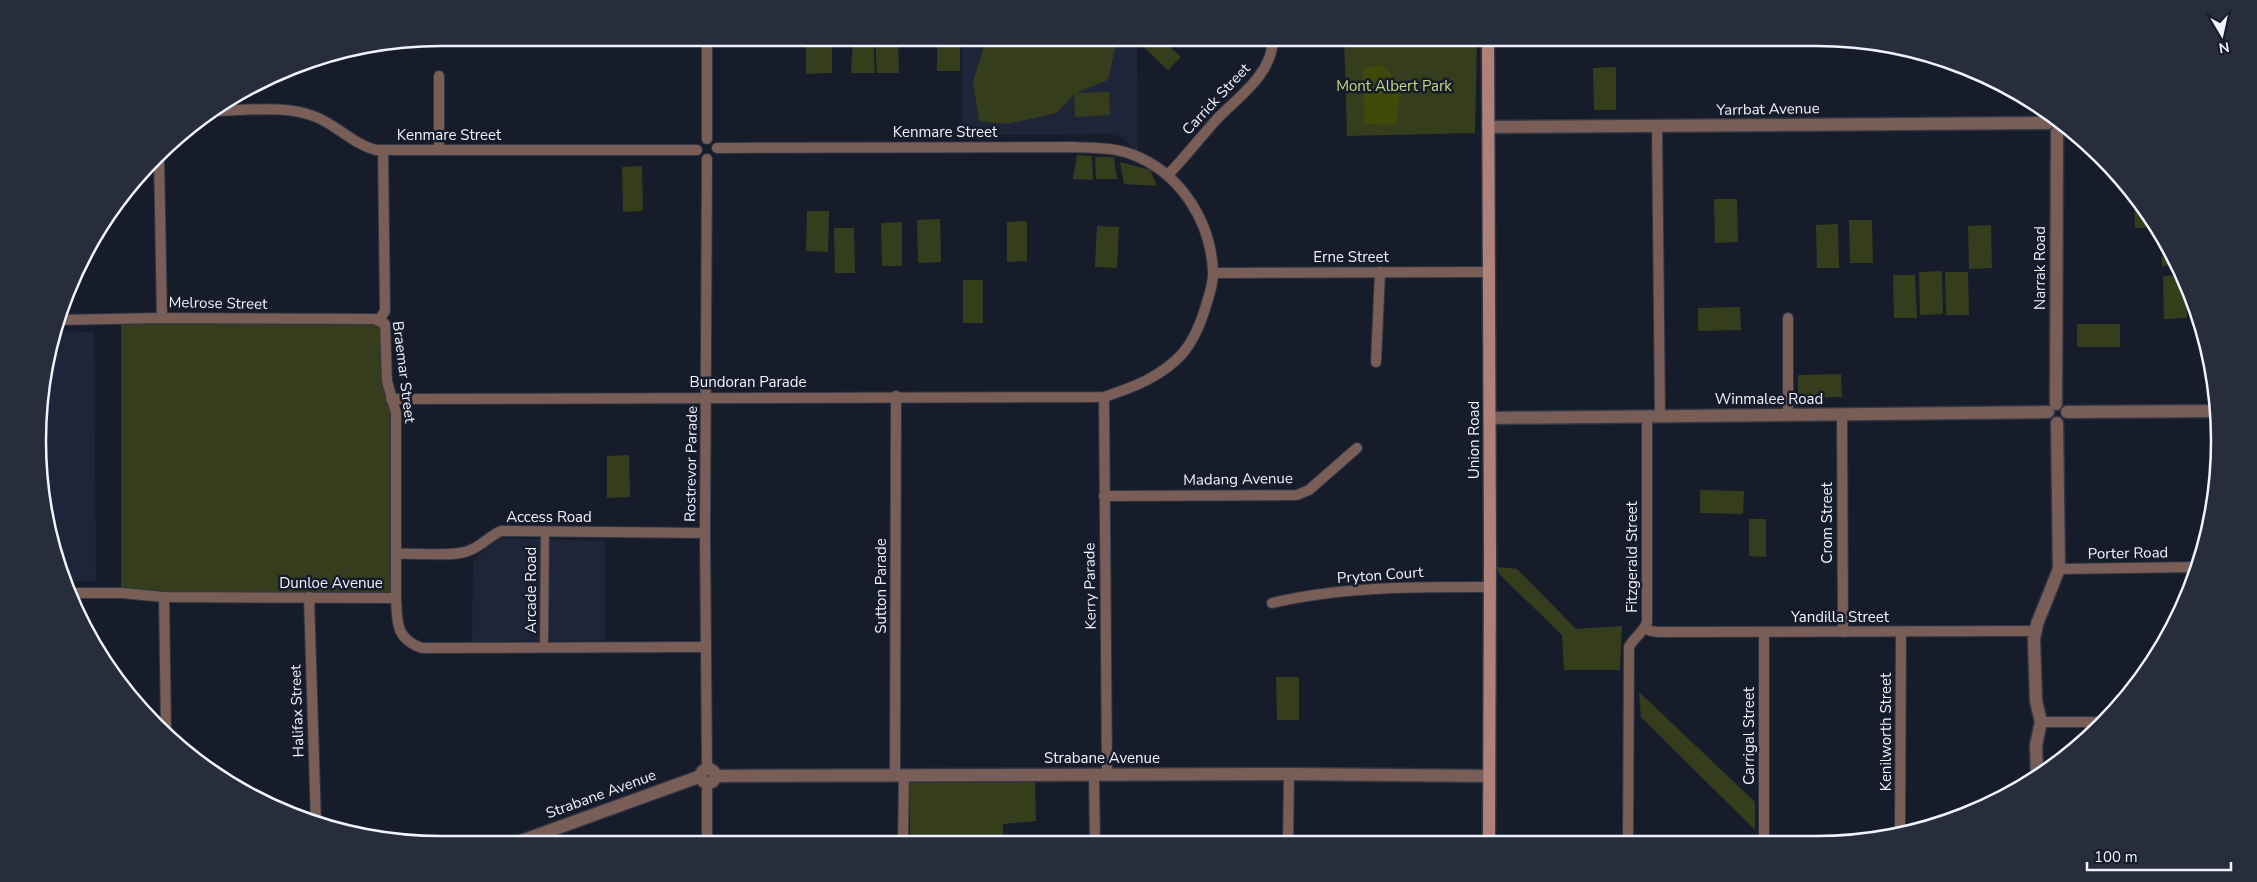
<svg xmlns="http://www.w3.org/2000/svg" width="2257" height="882" font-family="'Nunito Sans',sans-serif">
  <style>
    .built { fill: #1f2539 }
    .green { fill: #363d1c }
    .forest { fill: #3f4a08 }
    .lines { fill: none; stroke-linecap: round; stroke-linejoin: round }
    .pedestrian-casing { stroke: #313644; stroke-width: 10 }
    .minor-casing { stroke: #313644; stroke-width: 12 }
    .tertiary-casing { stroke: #313644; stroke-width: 15 }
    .secondary-casing { stroke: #313644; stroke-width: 15 }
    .pedestrian { stroke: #795d57; stroke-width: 8 }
    .minor { stroke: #795d57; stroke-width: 10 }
    .tertiary { stroke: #795d57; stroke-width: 12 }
    .secondary { stroke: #af8178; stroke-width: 12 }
    .labels { text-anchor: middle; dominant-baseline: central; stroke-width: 5; stroke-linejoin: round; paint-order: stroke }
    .park-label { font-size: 15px; fill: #c4d97f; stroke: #171c2b }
    .street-label { font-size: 15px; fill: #eff3fe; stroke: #171c2b }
    .rim { fill: none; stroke: #eff3fe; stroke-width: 2.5 }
  </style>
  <rect width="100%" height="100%" fill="#171c2b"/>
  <g class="built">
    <path d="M962,38H1137L1138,153L1122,137L1111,134L962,135Z"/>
    <path d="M54,331L94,332L96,581H64L45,520L41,388Z"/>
    <path d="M496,538L605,541V640L472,642L473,561Z"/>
  </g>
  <g class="green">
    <path d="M806,38H832V73L806,74Z"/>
    <path d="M853,38H873L875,73H851Z"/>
    <path d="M875,38H898L899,73H877Z"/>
    <rect x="937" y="38" width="23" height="33"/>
    <path d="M990,38H1087L1116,44L1108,80L1076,93L1109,92L1110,115L1075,117L1074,94L1057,113L1007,124L979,121L973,82L985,43Z"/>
    <path d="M1142,38H1160L1181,57L1168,70L1138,42Z"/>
    <path d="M1344,38H1477L1475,133L1347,136Z"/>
    <path d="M1616,67V110H1594L1593,68Z"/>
    <path d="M1077,155L1092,156L1093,180L1073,179Z"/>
    <path d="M1095,157H1114L1117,179H1096Z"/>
    <path d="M1120,162L1150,170L1157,186L1124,184Z"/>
    <path d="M642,166L643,211L623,212L622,167Z"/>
    <path d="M2134,196L2157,227L2135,228Z"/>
    <path d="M1714,199H1737L1738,242L1715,243Z"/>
    <path d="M807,211H829L828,252L806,251Z"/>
    <path d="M940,219L941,262L918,263L917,220Z"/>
    <path d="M1849,220H1872L1873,263H1850Z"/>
    <path d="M1027,221V261L1007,262V222Z"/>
    <path d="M902,222V266H882L881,223Z"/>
    <path d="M1838,224L1839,268H1817L1816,225Z"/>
    <path d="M1991,225L1992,268L1969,269L1968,226Z"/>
    <path d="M1097,226L1119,227L1117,268L1095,267Z"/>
    <path d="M834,228H854L855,273H835Z"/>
    <path d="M2162,234L2177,265L2162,266Z"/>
    <path d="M1942,271L1943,314L1920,315L1919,272Z"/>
    <path d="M1945,272H1968L1969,315H1946Z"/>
    <path d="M1893,275H1915L1917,318H1894Z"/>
    <path d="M2182,275L2186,284L2187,318L2164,319L2163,276Z"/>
    <rect x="963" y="280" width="20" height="43"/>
    <path d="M1740,307L1741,330L1698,331V308Z"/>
    <path d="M121,319L379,320L391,399L396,598L121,593Z"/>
    <rect x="2077" y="324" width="43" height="23"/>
    <path d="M1841,374L1842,397L1798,398V375Z"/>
    <path d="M629,455L630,497L607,498V456Z"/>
    <path d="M1700,490L1744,491L1743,514L1700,513Z"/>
    <path d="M1749,519H1766V557L1749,556Z"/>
    <path d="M1497,567L1517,569L1576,629L1622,626L1620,670H1564L1562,635L1499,574Z"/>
    <path d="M1276,677H1299V720H1277Z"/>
    <path d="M1639,692L1755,802V830L1641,717Z"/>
    <path d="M1035,781L1036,821L1003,824V843H910V782Z"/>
  </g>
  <path class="forest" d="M1381,65L1401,84L1396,125L1364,124L1363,68Z"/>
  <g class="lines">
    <defs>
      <path id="pedestrian" d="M544,648L545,532"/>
      <g id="minor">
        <path d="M707,38V139"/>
        <path d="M212,111C245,111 285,104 316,117C338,126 353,144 376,150H697"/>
        <path d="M1657,126L1660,416"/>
        <path d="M439,149V76"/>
        <path d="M159,157L162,318"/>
        <path d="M707,159L705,533L707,769"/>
        <path d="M1168,175C1185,157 1200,138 1216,120C1239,96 1273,74 1273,38"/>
        <path d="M1213,273L1488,272"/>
        <path d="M1788,318V415"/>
        <path d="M57,320L162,318L374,319L385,324L387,381L396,413V598"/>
        <path d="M379,320L385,311L383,150"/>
        <path d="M1376,362L1380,272"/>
        <path d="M1104,397L1107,775"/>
        <path d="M391,399L1104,397C1134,387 1161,377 1183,353C1194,340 1200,325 1205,309C1208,298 1214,283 1213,272C1211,221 1180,172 1131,154C1112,147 1090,148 1071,147L717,148"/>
        <path d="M1842,414L1843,632"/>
        <path d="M1104,496L1297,495L1309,490L1357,448"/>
        <path d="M398,554C416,553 453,557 468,551C481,547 489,536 501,531L705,533"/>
        <path d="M2059,569L2197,567"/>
        <path d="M67,593H121L164,597L396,598C397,623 396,639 422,648L706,647"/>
        <path d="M164,597L166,730"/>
        <path d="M309,597L316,823"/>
        <path d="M1272,603C1343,586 1418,587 1490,587"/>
        <path d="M1645,628L1651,631L1658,632L2035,631"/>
        <path d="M2041,722H2101"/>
        <path d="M1094,775L1095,843"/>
        <path d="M895,776L896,396"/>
        <path d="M707,783V844"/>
        <path d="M1900,831L1901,633"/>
        <path d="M545,832V844"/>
        <path d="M1764,841V632"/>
        <path d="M1288,842L1289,774"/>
        <path d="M1628,842L1629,647C1634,637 1644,632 1647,622V416"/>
        <path d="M903,843L904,776"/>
      </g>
      <g id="tertiary">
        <path d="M1488,127L2048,123"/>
        <path d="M2056,404L2057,132"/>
        <path d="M2067,412L2217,411"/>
        <path d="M1490,418L2048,412"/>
        <circle cx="708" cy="776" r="7"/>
        <path d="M2037,774L2036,745L2041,722L2036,701L2034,639L2037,624L2059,569L2057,423"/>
        <path d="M715,776L1289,774L1489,776"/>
        <path d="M513,844L701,776"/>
      </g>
      <path id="secondary" d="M1488,38L1490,557L1489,842"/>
    </defs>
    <use href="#pedestrian" class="pedestrian-casing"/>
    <use href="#minor" class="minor-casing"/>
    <use href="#tertiary" class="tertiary-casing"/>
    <use href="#secondary" class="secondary-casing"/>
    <use href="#pedestrian" class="pedestrian"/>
    <use href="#minor" class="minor"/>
    <use href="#tertiary" class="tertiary"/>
    <use href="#secondary" class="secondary"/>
  </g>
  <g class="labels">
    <g class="park-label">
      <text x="1394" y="86">Mont Albert Park</text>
    </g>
    <g class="street-label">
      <text transform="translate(1216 99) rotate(-47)">Carrick Street</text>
      <text transform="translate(1768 109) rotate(-1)">Yarrbat Avenue</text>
      <text x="945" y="132">Kenmare Street</text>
      <text x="449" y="135">Kenmare Street</text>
      <text x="1351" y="257">Erne Street</text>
      <text transform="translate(2040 268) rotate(-90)">Narrak Road</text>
      <text transform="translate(218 303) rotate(1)">Melrose Street</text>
      <text transform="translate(404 372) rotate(83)">Braemar Street</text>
      <text x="748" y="382">Bundoran Parade</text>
      <text x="1769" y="399">Winmalee Road</text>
      <text transform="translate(1474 440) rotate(-90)">Union Road</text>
      <text transform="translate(691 464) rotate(-89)">Rostrevor Parade</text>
      <text transform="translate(1238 479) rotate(-1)">Madang Avenue</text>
      <text x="549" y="517">Access Road</text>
      <text transform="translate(1827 523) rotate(-90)">Crom Street</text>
      <text transform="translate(2128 553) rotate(-1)">Porter Road</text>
      <text transform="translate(1632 557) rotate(-90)">Fitzgerald Street</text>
      <text transform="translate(1380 575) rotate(-4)">Pryton Court</text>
      <text x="331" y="583">Dunloe Avenue</text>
      <text transform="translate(881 586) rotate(-90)">Sutton Parade</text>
      <text transform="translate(1090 586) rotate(-91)">Kerry Parade</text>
      <text transform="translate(531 590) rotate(-90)">Arcade Road</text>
      <text x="1840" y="617">Yandilla Street</text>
      <text transform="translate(297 711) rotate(-92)">Halifax Street</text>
      <text transform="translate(1886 732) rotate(-90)">Kenilworth Street</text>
      <text transform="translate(1749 736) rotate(-90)">Carrigal Street</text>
      <text x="1102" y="758">Strabane Avenue</text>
      <text transform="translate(601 794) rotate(-20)">Strabane Avenue</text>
    </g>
  </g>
  <path d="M0 0H2257V882H0ZM441 46H1816A395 395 0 0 1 2211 441V441A395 395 0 0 1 1816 836H441A395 395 0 0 1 46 441V441A395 395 0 0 1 441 46Z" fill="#282d3c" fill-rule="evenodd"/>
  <path class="rim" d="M441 46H1816A395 395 0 0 1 2211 441V441A395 395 0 0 1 1816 836H441A395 395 0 0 1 46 441V441A395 395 0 0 1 441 46Z"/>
  <g transform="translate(2222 35) rotate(171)" stroke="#171c2b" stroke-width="4" paint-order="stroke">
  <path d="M0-4L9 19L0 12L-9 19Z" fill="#eff3fe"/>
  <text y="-8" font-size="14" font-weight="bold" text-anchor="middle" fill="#eff3fe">N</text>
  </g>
  <path d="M2087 862v8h144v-8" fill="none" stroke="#eff3fe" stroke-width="2.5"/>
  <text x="2094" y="862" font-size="15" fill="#eff3fe" stroke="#171c2b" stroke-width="4" paint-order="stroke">100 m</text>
</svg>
